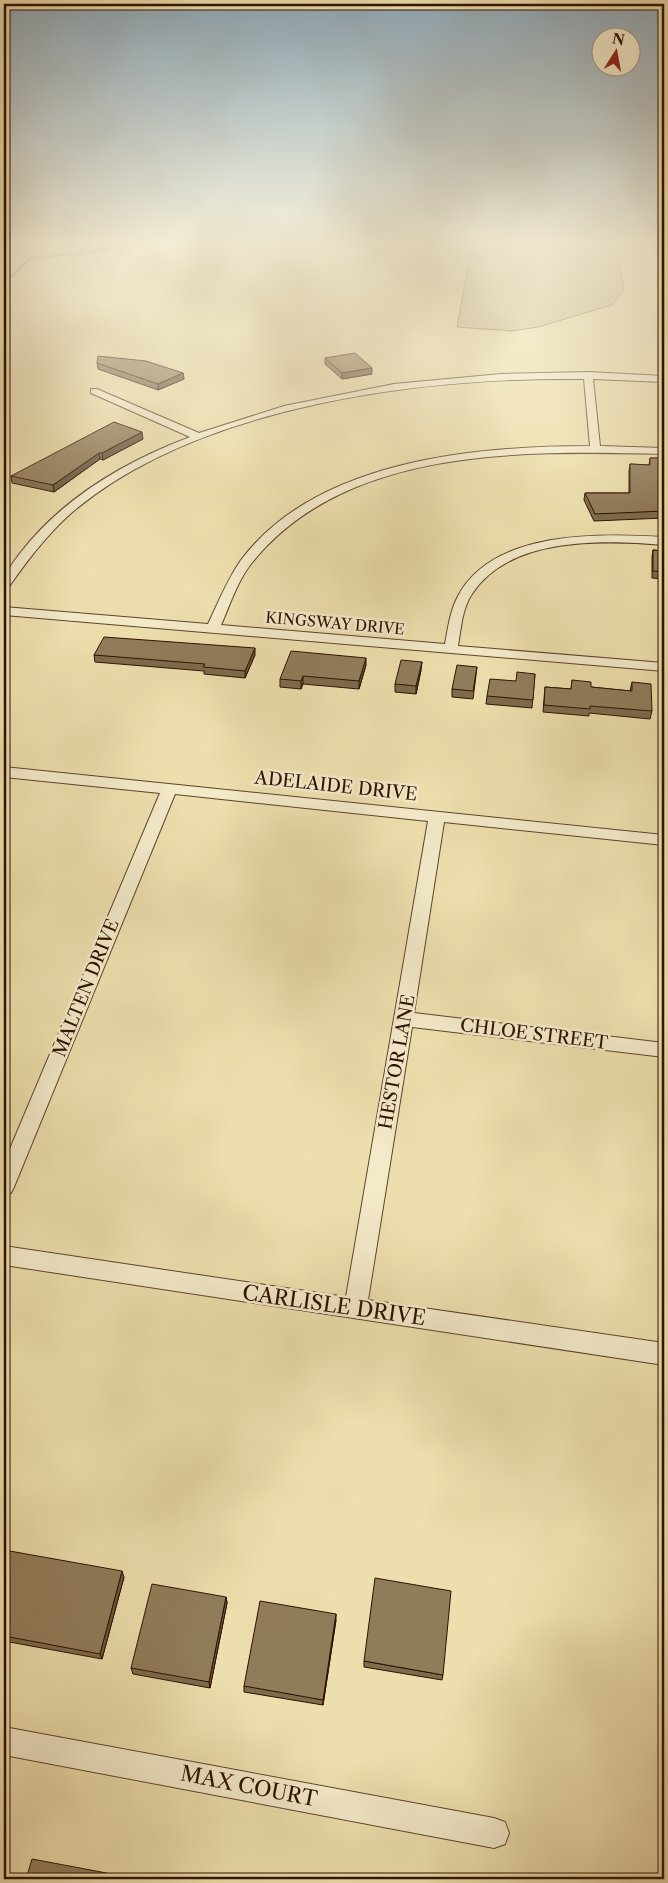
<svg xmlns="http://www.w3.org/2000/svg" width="668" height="1883" font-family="'Libre Caslon Text',serif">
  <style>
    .green { fill: #ccbc90; stroke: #7c6648 }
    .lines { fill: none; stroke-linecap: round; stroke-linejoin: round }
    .stream { stroke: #796345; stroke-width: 3 }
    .minor-casing { stroke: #5d442c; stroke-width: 2 }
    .minor { fill: #f3eaca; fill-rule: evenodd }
    .wall { fill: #7d6b4d; stroke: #2d1101 }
    .shaded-wall { fill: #66573f; stroke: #2d1101 }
    .building { fill: #917c5a; stroke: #2d1101 }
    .labels { text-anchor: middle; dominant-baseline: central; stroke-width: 5; stroke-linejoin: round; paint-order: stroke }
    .far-street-label { font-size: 15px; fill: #2d1101; stroke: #f3eaca }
    .street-label { font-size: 18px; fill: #2d1101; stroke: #f3eaca }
    .near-street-label { font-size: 21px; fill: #2d1101; stroke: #f3eaca }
  </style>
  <rect width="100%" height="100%" fill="#eddfad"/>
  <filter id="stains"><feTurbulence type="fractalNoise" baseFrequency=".004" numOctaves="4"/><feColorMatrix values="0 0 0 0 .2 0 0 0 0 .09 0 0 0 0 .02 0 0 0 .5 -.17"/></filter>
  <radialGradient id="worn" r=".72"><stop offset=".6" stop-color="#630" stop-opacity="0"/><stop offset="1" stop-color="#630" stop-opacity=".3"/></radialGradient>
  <path class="green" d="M472,245H615L624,290L612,305L538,327L512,331L457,327Z"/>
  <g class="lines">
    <path class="stream" d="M4,283L31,258L150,245"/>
    <defs>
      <g id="minor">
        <path d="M588,372L664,376V382L593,379L600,446L664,448V454C527,451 345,445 251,564C237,582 230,605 221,625L445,644C448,628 450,611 458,596C493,530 600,533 664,537V545C604,540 510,536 472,594C462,609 461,629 458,646L664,663V671L4,615V607L208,624C218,603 227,580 241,560C316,460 475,446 590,446L584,379C422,377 195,405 69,515C45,537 27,561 8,588L4,589C4,573 12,564 21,552C63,498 126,461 190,437L91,393V389H97L199,433L284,406L394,384L501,374Z"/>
        <path d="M4,767L664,835V845L444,822L414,1013L664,1043V1057L412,1027L368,1300L664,1343V1365L4,1265V1246L346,1297L428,821L175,794L14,1187L11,1193L4,1196V1163L160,793L4,777Z"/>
        <path d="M4,1727L494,1818L505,1822L509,1833L505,1844L494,1848L4,1755Z"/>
      </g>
    </defs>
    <use href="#minor" class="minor-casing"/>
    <use href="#minor" class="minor"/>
  </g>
  <g class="wall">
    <path d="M325,358L372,374L342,379L325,364Z"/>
    <path d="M97,363L183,373L184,379L158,390L98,369Z"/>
    <path d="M143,439L103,460L100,459L54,492L12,483L11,476Z"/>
    <path d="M650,458H664V518L594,521L584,500L585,493H629V471L630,464L649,465Z"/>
    <path d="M653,550L664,551V579L652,578V557Z"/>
    <path d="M94,655H255L245,678L204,674V671L95,662Z"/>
    <path d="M366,665L359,689L303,684L301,689L280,687V679Z"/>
    <path d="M477,667L473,699L452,697V689Z"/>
    <path d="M421,670L416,694L395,692V684Z"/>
    <path d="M535,674L532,708L486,704L487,696L516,681Z"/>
    <path d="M572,680L591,687L630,691L632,682L652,711L650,719L589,713V716L543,712L545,687L571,689Z"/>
    <path d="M4,1550L124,1577L102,1659L4,1641Z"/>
    <path d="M226,1597L227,1603L210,1688L133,1674L131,1668Z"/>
    <path d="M336,1620L323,1705L244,1692V1686Z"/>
    <path d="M364,1661L443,1675L442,1680L364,1667Z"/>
  </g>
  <g class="shaded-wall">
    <path d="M372,368V374L342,379V373Z"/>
    <path d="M183,373L184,379L158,390V384Z"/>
    <path d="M142,432L143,439L103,460L102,453Z"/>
    <path d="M99,453L100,459L54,492L53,485Z"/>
    <path d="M255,648V655L245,678V671Z"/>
    <path d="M366,658V665L359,689V681Z"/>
    <path d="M422,662L421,670L416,694V686Z"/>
    <path d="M303,676V684L301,689V681Z"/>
    <path d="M122,1571L124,1577L102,1659L100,1654Z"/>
    <path d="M226,1597L227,1603L210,1688L209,1682Z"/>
    <path d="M336,1614V1620L323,1705V1700Z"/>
  </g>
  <g class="building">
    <path d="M355,353L372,368L342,373L325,358Z"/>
    <path d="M98,356L146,361L183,373L158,384L97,363Z"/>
    <path d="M114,422L142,432L102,453H99L53,485L11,476Z"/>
    <path d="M650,458H664V511L595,514L585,493H630V464L650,465Z"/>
    <path d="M653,550L664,551V572L653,571Z"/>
    <path d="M104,637L255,648L245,671L203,667L205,664L94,655Z"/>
    <path d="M291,651L366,658L359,681L303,676L301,681L280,679Z"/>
    <path d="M401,660L422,662L416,686L395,684Z"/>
    <path d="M457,665L477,667L473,691L452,689Z"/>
    <path d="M517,672L535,674L533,700L487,696L490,679L516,681Z"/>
    <path d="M572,680L591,682V687L632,691V682L651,684L652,711L590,706V709L544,705L545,687L571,689Z"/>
    <path d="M4,1550L122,1571L100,1654L4,1636Z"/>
    <path d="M375,1578L451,1591L443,1675L364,1661Z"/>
    <path d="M152,1584L226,1597L209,1682L131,1668Z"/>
    <path d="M260,1601L336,1614L323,1700L244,1686Z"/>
    <path d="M32,1859L117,1875L116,1879H26Z"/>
  </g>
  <linearGradient id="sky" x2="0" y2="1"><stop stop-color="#90a9b9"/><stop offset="0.48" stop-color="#f7f1da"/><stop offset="1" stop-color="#f7f1da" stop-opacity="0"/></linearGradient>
  <rect width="668" height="508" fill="url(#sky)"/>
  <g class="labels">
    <g class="far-street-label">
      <text transform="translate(335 623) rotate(5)">KINGSWAY DRIVE</text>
    </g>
    <g class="street-label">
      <text transform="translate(336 786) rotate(6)">ADELAIDE DRIVE</text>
      <text transform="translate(86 988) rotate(-68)">MALTEN DRIVE</text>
      <text transform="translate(534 1034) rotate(7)">CHLOE STREET</text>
      <text transform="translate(397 1062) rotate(-80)">HESTOR LANE</text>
    </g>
    <g class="near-street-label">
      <text transform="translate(334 1305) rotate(8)">CARLISLE DRIVE</text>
      <text transform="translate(249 1786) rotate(11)">MAX COURT</text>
    </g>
  </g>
  <rect width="668" height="1883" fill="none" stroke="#eddfad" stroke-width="20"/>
  <rect x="5" y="5" width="658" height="1873" fill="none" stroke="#2d1101" stroke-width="2.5"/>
  <rect x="10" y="10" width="648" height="1863" fill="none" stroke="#2d1101"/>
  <g transform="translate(616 52) rotate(11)"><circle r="24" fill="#f3eaca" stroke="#a4937a"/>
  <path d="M0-4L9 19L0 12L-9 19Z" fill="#8f2418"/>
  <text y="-8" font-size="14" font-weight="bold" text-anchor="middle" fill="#2d1101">N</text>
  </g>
  <rect width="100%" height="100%" filter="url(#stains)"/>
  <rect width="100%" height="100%" fill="url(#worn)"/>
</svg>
